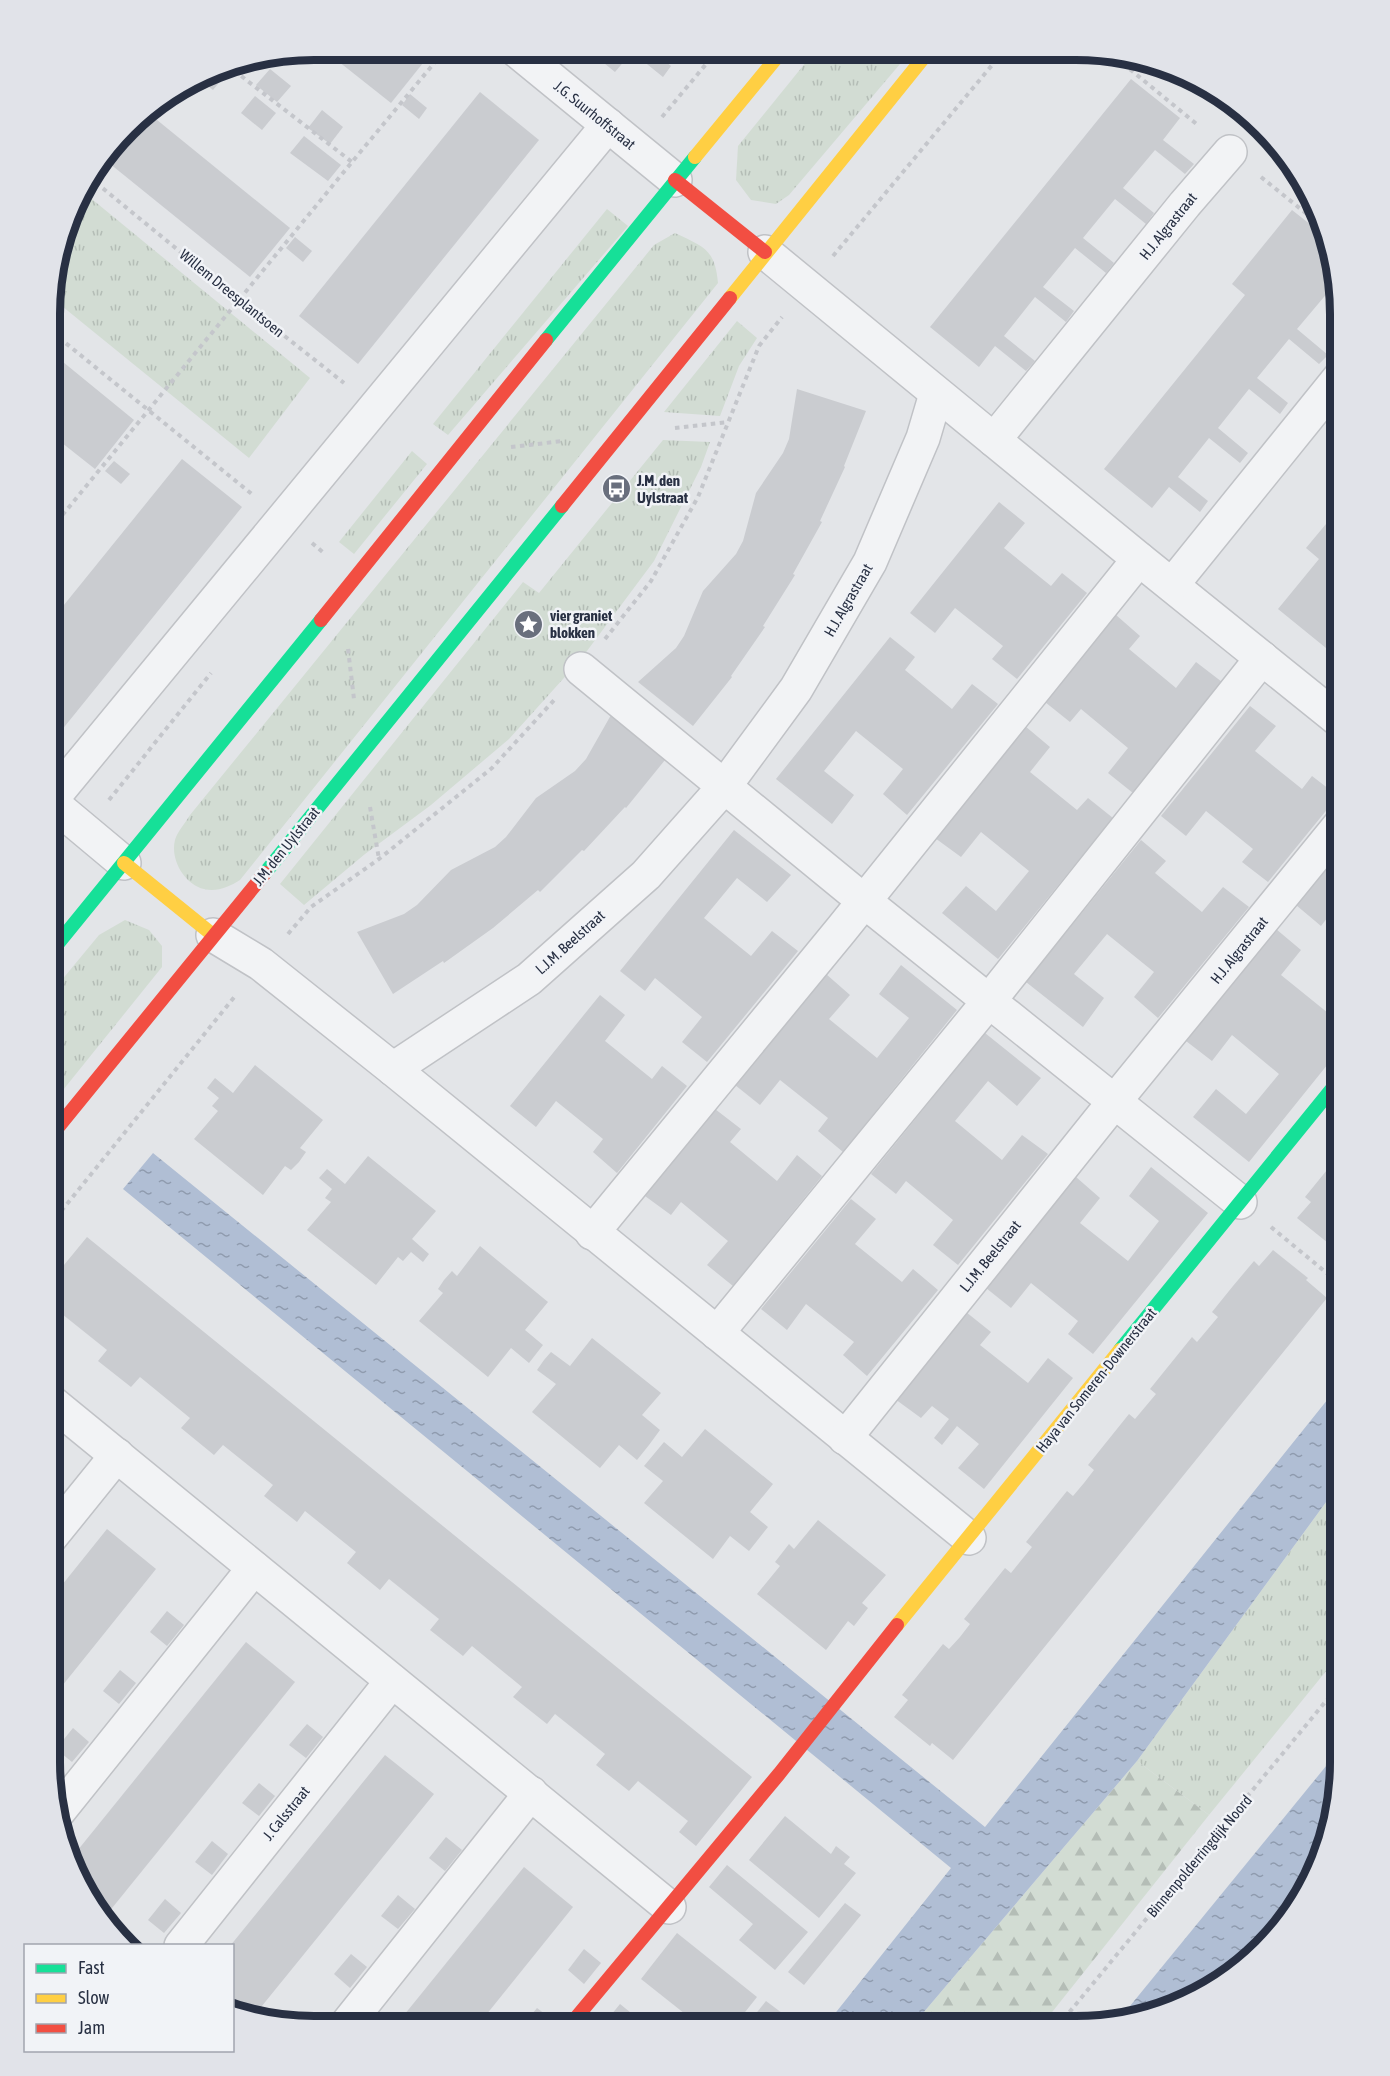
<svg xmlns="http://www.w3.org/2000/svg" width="1390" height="2076" font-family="'Asap Condensed',sans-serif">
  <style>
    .grass { fill: url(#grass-tufts) }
    .forest { fill: url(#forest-firs) }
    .garden { fill: url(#garden-furrows) }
    .water { fill: url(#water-ripples) }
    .building { fill: #caccd0 }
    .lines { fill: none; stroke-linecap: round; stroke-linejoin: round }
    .street-casing { stroke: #c0c2c6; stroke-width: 36 }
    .path { stroke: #c4c6cb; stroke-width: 4; stroke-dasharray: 4.5 4.5; stroke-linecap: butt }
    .street { stroke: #f2f3f5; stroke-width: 33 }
    .fast { stroke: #16e098; stroke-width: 14 }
    .slow { stroke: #ffcf43; stroke-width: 14 }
    .jam { stroke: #f24e42; stroke-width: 14 }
    .labels { text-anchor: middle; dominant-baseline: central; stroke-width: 5; stroke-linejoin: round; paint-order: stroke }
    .street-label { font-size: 15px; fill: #283043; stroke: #f1f3f7 }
    .poi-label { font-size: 15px; font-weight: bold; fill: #283043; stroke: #f1f3f7; text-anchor: start }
    .rim { fill: none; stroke: #283043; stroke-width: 8 }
  </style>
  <defs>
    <pattern id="grass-tufts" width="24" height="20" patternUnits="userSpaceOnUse" patternTransform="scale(1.5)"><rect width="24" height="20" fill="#d2dcd3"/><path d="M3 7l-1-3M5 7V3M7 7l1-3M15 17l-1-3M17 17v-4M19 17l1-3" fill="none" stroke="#b4bdb6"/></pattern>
    <pattern id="forest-firs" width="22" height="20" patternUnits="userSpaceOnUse" patternTransform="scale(1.5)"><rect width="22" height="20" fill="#d2dcd3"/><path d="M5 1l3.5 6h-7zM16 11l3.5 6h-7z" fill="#b4bdb6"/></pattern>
    <pattern id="garden-furrows" width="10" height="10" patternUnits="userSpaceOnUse" patternTransform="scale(1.5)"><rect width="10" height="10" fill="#d2dcd3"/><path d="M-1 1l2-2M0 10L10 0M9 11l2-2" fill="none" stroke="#b4bdb6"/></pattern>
    <pattern id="water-ripples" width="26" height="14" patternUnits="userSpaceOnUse" patternTransform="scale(1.5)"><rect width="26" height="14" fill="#b0bed4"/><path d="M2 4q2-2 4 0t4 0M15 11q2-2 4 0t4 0" fill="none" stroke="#8f9bae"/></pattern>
  </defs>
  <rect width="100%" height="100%" fill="#e3e5e8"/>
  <g class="grass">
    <path d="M815,51H911L789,195L776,204L751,200L736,180L738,146Z"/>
    <path d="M82,191L310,378L249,458L52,298V279Z"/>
    <path d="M607,209L628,226L448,435L433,424Z"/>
    <path d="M675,233C704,247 715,249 718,283L240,880C229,887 217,892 204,889C184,884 170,859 175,840C177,832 186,822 190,815L654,245Z"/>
    <path d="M737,321L757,338L739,366L720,416L664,412Z"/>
    <path d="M663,440L710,442L701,467L654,561L581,659L509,739L431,805L365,854L304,905L280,884L523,582L539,593Z"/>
    <path d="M412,451L427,464L354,554L339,542Z"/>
    <path d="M125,920L149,930L162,946V967L51,1105V993L99,935Z"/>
    <path d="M1340,1483V1654L1209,1815L1137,1761Z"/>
  </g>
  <path class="forest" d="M1137,1761L1209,1815L1041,2026H912Z"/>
  <path class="garden" d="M1320,1864L1286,1923L1237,1972L1229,1976Z"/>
  <g class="water">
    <path d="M153,1153L985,1827L1340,1384V1483L1137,1761L912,2026H825L951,1868L123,1189Z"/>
    <path d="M1340,1749V1780L1320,1863L1299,1901L1237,1972L1178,2006L1121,2017Z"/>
  </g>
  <g class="building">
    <path d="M324,50H427L431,53L391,103Z"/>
    <path d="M588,50H651L671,66L663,77L632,52L615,72Z"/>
    <path d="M221,68L227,73L213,90L200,80Z"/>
    <path d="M270,69L291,86L277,102L256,85Z"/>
    <path d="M1131,79L1180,118L1163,140L1194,164L1185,174L1155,150L1123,188L1154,213L1146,224L1115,199L1083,238L1114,263L1106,273L1075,248L1043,287L1074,311L1066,322L1035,297L1004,336L1035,361L1026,371L995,346L979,367L930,327Z"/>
    <path d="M480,92L539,140L358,364L299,316Z"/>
    <path d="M410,94L427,108L419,119L402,105Z"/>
    <path d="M255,96L276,113L262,130L241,113Z"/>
    <path d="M322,110L343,127L330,144L308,128Z"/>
    <path d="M146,111L290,228L250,277L104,159L140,115Z"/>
    <path d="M304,136L341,165L328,181L290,153Z"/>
    <path d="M1292,210L1325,236L1337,297L1329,291L1297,329L1328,355L1319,364L1289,339L1257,378L1288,403L1280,414L1249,389L1218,428L1248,453L1240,463L1209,438L1178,477L1208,501L1200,512L1169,487L1152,508L1104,469L1245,295L1232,284Z"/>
    <path d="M295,237L312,251L303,262L286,248Z"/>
    <path d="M52,353L134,420L95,469L52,435Z"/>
    <path d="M797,389L866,411L844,466L845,467L820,521L822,522L793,574L795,575L763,626L765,627L731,676L732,677L693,726L638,682L676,648L684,636L703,591L736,554L743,541L756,493L783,453L789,439Z"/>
    <path d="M182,459L242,507L61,731L51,723V621Z"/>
    <path d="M114,461L130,474L121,484L105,471Z"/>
    <path d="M999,502L1025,523L1004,548L1051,586L1062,573L1087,593L1017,679L992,659L1003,646L955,608L935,633L910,613Z"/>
    <path d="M1326,524L1338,534L1340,532V631L1326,648L1278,609L1319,559L1306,548Z"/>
    <path d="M1116,615L1140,636L1129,649L1176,688L1196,662L1222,682L1133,793L1108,773L1128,748L1081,709L1070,722L1045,702Z"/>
    <path d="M890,637L915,657L905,670L952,709L972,684L998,704L907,815L883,794L903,769L856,731L824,771L854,795L832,824L776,779Z"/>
    <path d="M1250,706L1276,726L1255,751L1302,789L1312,776L1338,796L1268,882L1242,862L1253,849L1206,811L1186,836L1161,816Z"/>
    <path d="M611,715L665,760L626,808L625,807L584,851L582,850L540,892L538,890L493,928L444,963L443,961L393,994L357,932L404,914L417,905L451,870L495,847L506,837L536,798L575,771L586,759Z"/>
    <path d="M1025,726L1050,747L1030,772L1077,810L1088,798L1113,818L998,959L942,913L966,886L996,911L1029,871L981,832L961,857L935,838Z"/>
    <path d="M734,830L791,875L767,902L737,878L704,918L751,956L772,931L798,951L707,1062L682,1042L702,1017L655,978L645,991L620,971Z"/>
    <path d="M1141,840L1166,861L1155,873L1202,912L1223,887L1249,907L1158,1018L1134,997L1154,972L1107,934L1074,974L1104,998L1083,1027L1026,982Z"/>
    <path d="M1340,850V920L1331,913L1321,926L1296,905Z"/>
    <path d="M1276,929L1301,950L1281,975L1328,1013L1338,1001L1340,1002V1049L1249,1162L1193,1117L1216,1089L1246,1114L1279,1074L1232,1035L1212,1061L1186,1041Z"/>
    <path d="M901,965L957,1010L843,1152L818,1131L828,1118L780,1080L760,1105L735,1085L826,974L850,995L829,1019L877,1058L909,1018L879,994Z"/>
    <path d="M600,995L625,1015L605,1041L652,1079L662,1066L687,1086L617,1173L593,1152L603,1139L556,1101L536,1127L510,1106Z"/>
    <path d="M985,1033L1041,1078L1017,1106L988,1081L955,1121L1002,1160L1022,1135L1048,1154L958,1265L933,1245L953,1220L906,1181L896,1194L871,1174Z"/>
    <path d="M255,1065L323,1120L300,1148L306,1152L299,1162L291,1170L285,1166L263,1195L194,1139L218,1111L212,1106L219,1098L207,1088L215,1078L233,1093Z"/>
    <path d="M715,1109L741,1129L730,1142L777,1181L797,1155L822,1176L733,1286L707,1265L728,1241L681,1202L671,1215L645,1196Z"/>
    <path d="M1340,1154V1248L1335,1245L1333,1247L1297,1218L1311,1202L1305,1197Z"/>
    <path d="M368,1156L436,1211L412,1239L429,1254L423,1262L411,1252L403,1261L398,1257L376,1285L307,1230L331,1202L325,1198L332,1189L319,1178L327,1169L345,1184Z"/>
    <path d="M1151,1167L1208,1213L1093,1354L1068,1334L1078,1321L1031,1283L1011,1308L986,1288L1076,1177L1100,1198L1080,1223L1128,1261L1159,1221L1129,1196Z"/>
    <path d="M851,1199L876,1219L855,1244L902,1282L913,1269L938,1290L867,1376L843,1355L854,1342L806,1304L787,1330L761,1309Z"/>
    <path d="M87,1237L752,1777L696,1846L679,1832L688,1821L638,1781L629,1791L596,1765L605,1754L555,1714L547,1724L513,1697L522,1687L472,1646L463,1656L430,1630L439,1619L389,1579L380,1590L347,1563L356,1552L305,1511L297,1522L264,1496L273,1485L223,1445L214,1455L181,1428L190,1418L140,1377L131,1387L98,1361L107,1350L57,1310L50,1318V1282Z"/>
    <path d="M480,1246L548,1302L525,1330L543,1345L529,1363L511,1348L488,1377L419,1321L443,1293L438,1289L444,1280L452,1271L457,1276Z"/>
    <path d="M1273,1250L1308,1278L1306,1280L1327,1298L953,1760L932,1743L930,1746L894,1717L908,1700L902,1695L943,1644L949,1649L960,1637L970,1624L964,1619L1005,1568L1011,1573L1032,1547L1026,1542L1067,1491L1073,1496L1084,1483L1094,1470L1088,1465L1129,1414L1135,1419L1156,1394L1150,1389L1192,1337L1197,1342L1218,1317L1212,1312L1233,1286L1254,1261L1259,1266Z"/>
    <path d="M966,1312L991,1332L980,1345L1028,1383L1048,1358L1073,1378L984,1489L958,1468L979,1444L957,1426L942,1445L934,1438L949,1419L932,1406L921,1418L895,1399Z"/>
    <path d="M592,1338L661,1393L642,1415L660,1430L649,1445L637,1460L619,1445L600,1468L532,1412L556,1384L537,1370L544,1360L551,1352L570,1366Z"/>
    <path d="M705,1429L773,1484L750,1512L768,1527L749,1551L730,1536L713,1559L644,1503L663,1481L644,1466L664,1442L682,1457Z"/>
    <path d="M818,1520L886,1575L862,1603L868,1608L854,1626L848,1621L826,1650L757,1594L780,1566L775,1562L789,1544L794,1549Z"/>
    <path d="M107,1529L156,1569L50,1701V1600Z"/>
    <path d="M167,1611L184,1625L167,1646L150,1632Z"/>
    <path d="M246,1642L295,1682L104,1918L99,1913L69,1861Z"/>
    <path d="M120,1670L136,1683L119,1704L103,1691Z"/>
    <path d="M307,1724L323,1737L306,1758L289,1745Z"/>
    <path d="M73,1728L89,1742L72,1762L56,1749Z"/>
    <path d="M385,1755L434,1794L253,2017L232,2012V1946H230Z"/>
    <path d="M259,1783L275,1796L259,1816L242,1803Z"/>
    <path d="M785,1816L831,1854L836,1846L850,1857L844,1864L856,1873L819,1918L749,1860Z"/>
    <path d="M446,1837L462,1850L445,1871L429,1858Z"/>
    <path d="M212,1841L228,1854L212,1875L195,1862Z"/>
    <path d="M727,1865L808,1932L775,1970L739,1940L753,1924L709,1887Z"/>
    <path d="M524,1867L573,1907L478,2025H396Z"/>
    <path d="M398,1895L415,1909L398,1929L381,1916Z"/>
    <path d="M165,1899L181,1913L164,1933L148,1920Z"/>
    <path d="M845,1903L861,1915L804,1985L788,1972Z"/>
    <path d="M677,1933L757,1997L734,2026L699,2025L641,1979Z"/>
    <path d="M584,1949L601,1963L584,1984L568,1970Z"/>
    <path d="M351,1954L367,1967L350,1988L334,1974Z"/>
    <path d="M766,2001L782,2013L771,2026H746Z"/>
    <path d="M620,2004L646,2025H603Z"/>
    <path d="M537,2008L554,2021L551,2025H523Z"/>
    <path d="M304,2012L319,2024H294Z"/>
  </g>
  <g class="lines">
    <defs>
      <g id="street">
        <path d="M516,50L675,180"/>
        <path d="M765,252L1139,559L1340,721"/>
        <path d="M994,440L1185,204L1230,152"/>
        <path d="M1172,585L1340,377"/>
        <path d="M581,669L864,901L1240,1202"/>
        <path d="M51,800L608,125"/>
        <path d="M51,802L124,863"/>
        <path d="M213,935L261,964L393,1069L969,1538"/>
        <path d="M393,1069L529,979L646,875L724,787L796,689L870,562L923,438L936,394"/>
        <path d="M592,1233L841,930L1139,559"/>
        <path d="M717,1333L989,1001L1262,658"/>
        <path d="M50,1401L669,1907"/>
        <path d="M845,1438L1114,1102L1340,825"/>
        <path d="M50,1538L117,1455"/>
        <path d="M59,1811L254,1568"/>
        <path d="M181,1946L392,1681"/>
        <path d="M347,2024L531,1793"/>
      </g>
    </defs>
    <use href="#street" class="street-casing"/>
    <g class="path">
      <path d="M1109,52L1199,126"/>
      <path d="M227,65L352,162"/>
      <path d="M662,117L717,51"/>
      <path d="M89,177L239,300L344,383"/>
      <path d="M1261,177L1323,227"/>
      <path d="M833,256L1003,52"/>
      <path d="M52,332L253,495"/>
      <path d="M675,428L728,422"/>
      <path d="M511,447L563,441"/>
      <path d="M51,529L352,162L445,50"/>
      <path d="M312,543L325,554"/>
      <path d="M605,639L651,581L698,497L759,346L782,317"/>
      <path d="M348,649L354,699"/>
      <path d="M109,800L211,673"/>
      <path d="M370,807L379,859"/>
      <path d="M51,872L61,860"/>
      <path d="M288,934L311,907L379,859L492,768L556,698"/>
      <path d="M50,1225L236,995"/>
      <path d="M1271,1227L1340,1284"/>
      <path d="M1058,2026L1340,1684"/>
    </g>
    <use href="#street" class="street"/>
    <g class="fast">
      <path d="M546,340L695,157"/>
      <path d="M265,873L562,506"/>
      <path d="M51,952L321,620"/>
      <path d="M1120,1350L1340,1079"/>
    </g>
    <g class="slow">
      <path d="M695,157L782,51"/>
      <path d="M730,298L929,51"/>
      <path d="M124,863L213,935"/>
      <path d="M897,1625L1120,1350"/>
    </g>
    <g class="jam">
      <path d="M675,180L765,252"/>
      <path d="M562,506L730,298"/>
      <path d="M321,620L546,340"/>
      <path d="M50,1137L265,873"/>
      <path d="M570,2025L779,1774L897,1625"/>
    </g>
  </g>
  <defs>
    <symbol id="bus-disc" viewBox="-11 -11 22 22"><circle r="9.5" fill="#696f7d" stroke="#f1f3f7"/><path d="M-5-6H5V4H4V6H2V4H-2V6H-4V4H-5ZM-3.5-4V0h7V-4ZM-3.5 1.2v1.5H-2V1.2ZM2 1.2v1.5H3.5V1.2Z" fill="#fff"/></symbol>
    <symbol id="sight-disc" viewBox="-11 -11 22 22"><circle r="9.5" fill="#696f7d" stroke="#f1f3f7"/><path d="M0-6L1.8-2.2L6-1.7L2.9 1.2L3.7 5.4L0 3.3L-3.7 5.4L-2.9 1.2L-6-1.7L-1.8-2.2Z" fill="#fff"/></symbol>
  </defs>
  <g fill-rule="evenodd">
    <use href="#bus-disc" x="600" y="472" width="33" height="33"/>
    <use href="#sight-disc" x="512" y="608" width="33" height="33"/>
  </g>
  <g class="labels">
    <g class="street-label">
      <text transform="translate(595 115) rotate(39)">J.G. Suurhoffstraat</text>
      <text transform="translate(1168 226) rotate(-51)">H.J. Algrastraat</text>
      <text transform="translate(232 293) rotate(39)">Willem Dreesplantsoen</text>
      <text transform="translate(848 600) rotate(-60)">H.J. Algrastraat</text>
      <text transform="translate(286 846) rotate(-51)">J.M. den Uylstraat</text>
      <text transform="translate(570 942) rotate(-42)">L.J.M. Beelstraat</text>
      <text transform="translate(1239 950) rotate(-51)">H.J. Algrastraat</text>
      <text transform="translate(990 1256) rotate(-51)">L.J.M. Beelstraat</text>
      <text transform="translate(1096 1380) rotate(-51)">Haya van Someren-Downerstraat</text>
      <text transform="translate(286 1813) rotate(-51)">J. Calsstraat</text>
      <text transform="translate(1199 1856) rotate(-50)">Binnenpolderringdijk Noord</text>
    </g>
    <g class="poi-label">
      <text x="637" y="480">J.M. den<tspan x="637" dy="17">Uylstraat</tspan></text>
      <text x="550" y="615">vier graniet<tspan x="550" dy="17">blokken</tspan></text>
    </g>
  </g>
  <path d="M0 0H1390V2076H0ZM314 60H1076A254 254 0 0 1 1330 314V1762A254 254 0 0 1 1076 2016H314A254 254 0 0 1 60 1762V314A254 254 0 0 1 314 60Z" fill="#e1e3e9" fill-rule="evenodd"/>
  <path class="rim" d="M314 60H1076A254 254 0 0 1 1330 314V1762A254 254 0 0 1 1076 2016H314A254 254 0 0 1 60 1762V314A254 254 0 0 1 314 60Z"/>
  <rect x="24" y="1944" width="210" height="108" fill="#f1f3f7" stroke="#a1a5af" stroke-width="1.5"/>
  <rect x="36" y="1964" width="30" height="9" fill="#16e098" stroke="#a1a5af" stroke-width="1.5"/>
  <text x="78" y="1974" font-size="18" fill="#283043">Fast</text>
  <rect x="36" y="1994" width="30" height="9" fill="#ffcf43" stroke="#a1a5af" stroke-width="1.5"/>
  <text x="78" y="2004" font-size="18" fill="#283043">Slow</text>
  <rect x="36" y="2024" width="30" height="9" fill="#f24e42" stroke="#a1a5af" stroke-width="1.5"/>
  <text x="78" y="2034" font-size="18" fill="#283043">Jam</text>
</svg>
